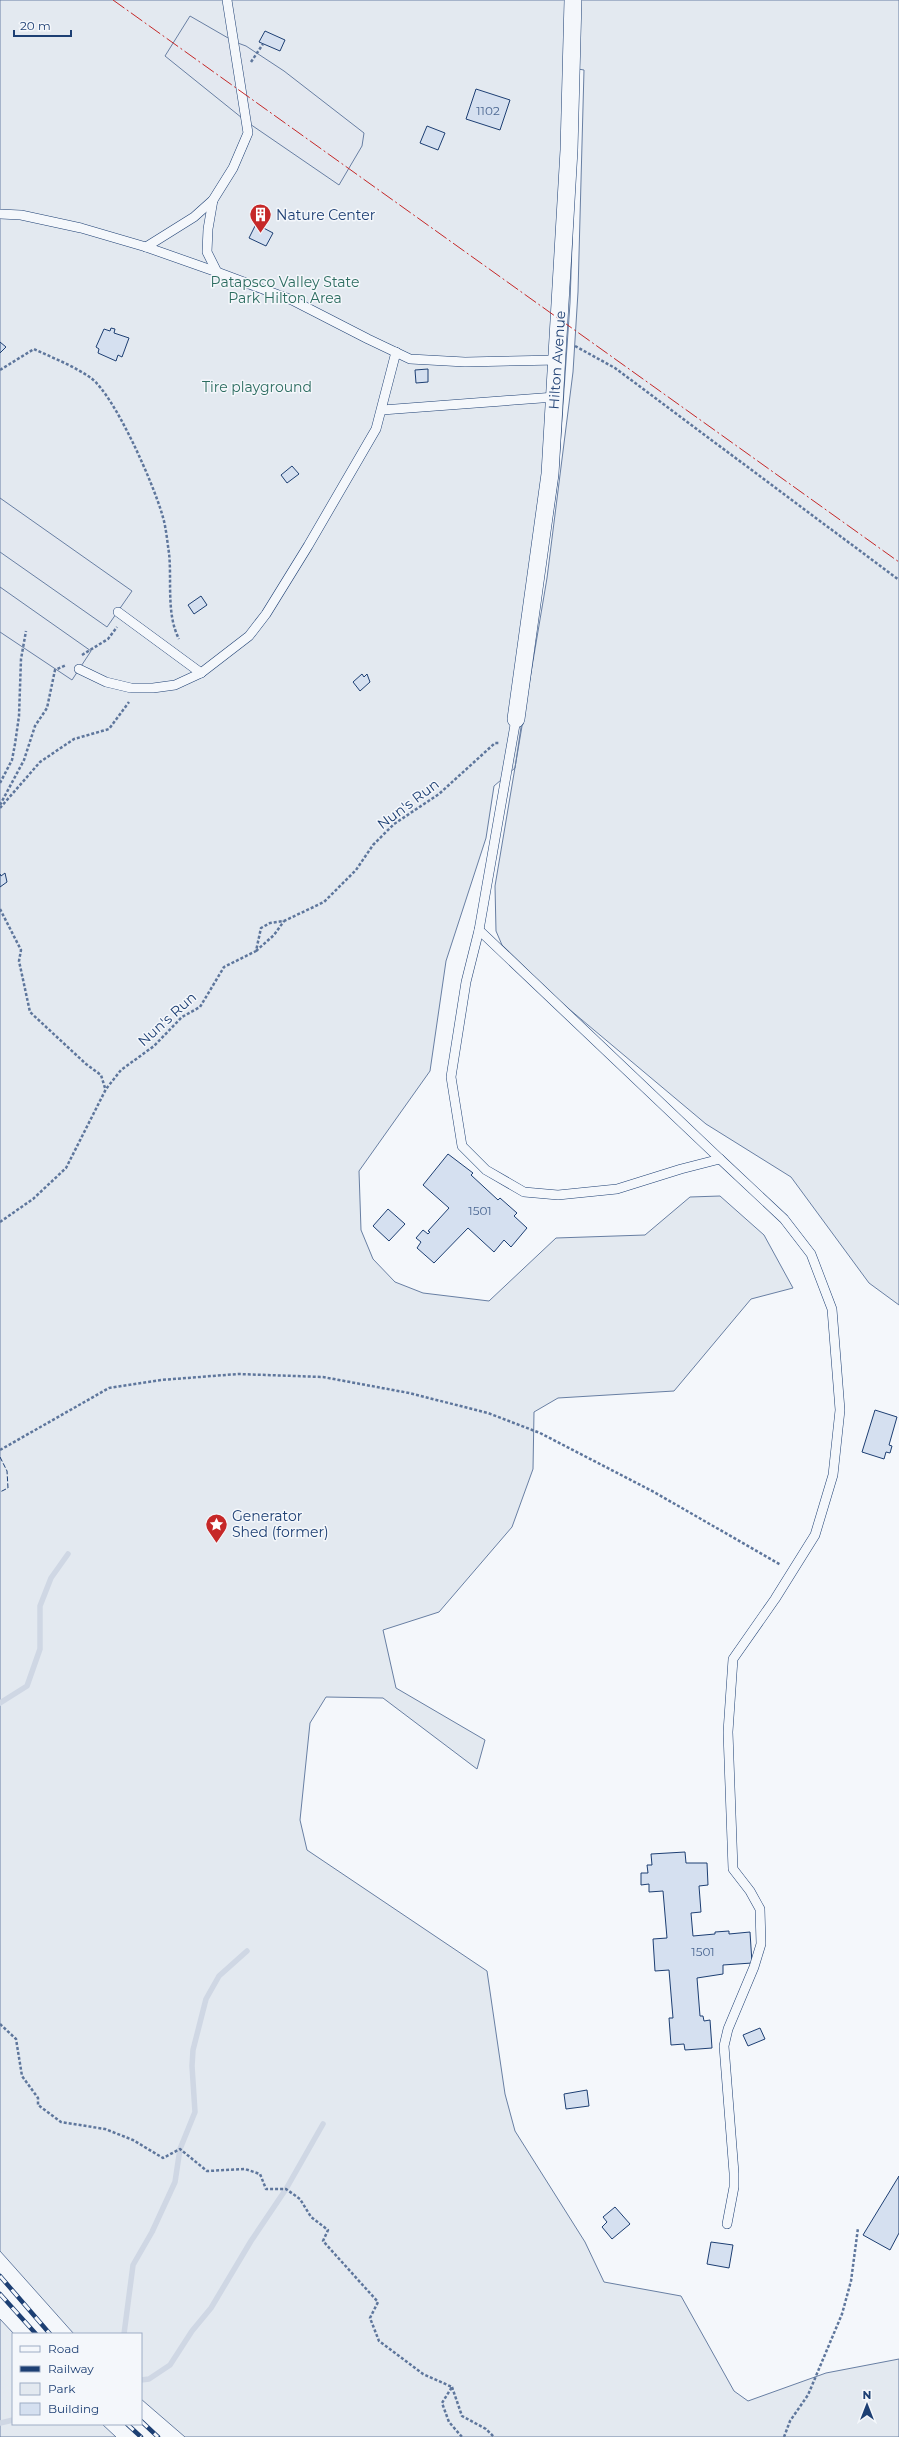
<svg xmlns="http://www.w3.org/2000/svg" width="899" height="2437" font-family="Montserrat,sans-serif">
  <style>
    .green { fill: #e3e9f0; stroke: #687fa3 }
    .parking { fill: #e3e8f0; stroke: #687fa3 }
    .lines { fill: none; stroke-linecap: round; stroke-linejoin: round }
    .stream { stroke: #cfd7e4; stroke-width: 5.5 }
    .building { fill: #d5e0f0; stroke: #1d3f73 }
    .service-casing { stroke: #1d3f73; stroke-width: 10 }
    .minor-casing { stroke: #1d3f73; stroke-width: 18 }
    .path { stroke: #5e769c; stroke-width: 2.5; stroke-dasharray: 3 2; stroke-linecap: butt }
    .service { stroke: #f4f7fb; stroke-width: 9 }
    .minor { stroke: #f4f7fb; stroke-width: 17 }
    .rail-casing { stroke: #1d3f73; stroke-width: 4.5 }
    .rail { stroke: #f4f7fb; stroke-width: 3; stroke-dasharray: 9; stroke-linecap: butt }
    .fence { stroke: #1d3f73; stroke-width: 1; stroke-dasharray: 5 2; stroke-linecap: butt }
    .power { stroke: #c62828; stroke-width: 1; stroke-dasharray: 14 3 2 3; stroke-linecap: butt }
    .labels { text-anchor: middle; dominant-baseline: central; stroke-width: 3; stroke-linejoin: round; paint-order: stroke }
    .number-label { font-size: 12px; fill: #4b6792 }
    .poi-label { font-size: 14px; fill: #1d3f73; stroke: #f4f7fb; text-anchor: start }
    .park-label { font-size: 14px; fill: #2c6c60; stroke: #f4f7fb }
    .street-label { font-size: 14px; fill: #1d3f73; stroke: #f4f7fb }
  </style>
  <rect width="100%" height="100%" fill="#f4f7fb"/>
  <g class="green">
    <path d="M0,0H899V1305L869,1283L791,1177L706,1124L563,1004L502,945L496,931L495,886L547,578L573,372L578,292L584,70L578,69L570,303L558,477L515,768L494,786L486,838L446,961L430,1071L359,1171L361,1230L373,1259L395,1282L423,1293L489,1301L556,1238L645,1235L690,1197L720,1196L764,1235L793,1288L751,1299L674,1391L558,1398L534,1412L533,1469L512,1527L439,1612L383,1630L396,1688L485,1740L477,1769L383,1698L326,1697L310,1723L300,1820L307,1850L487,1971L505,2094L515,2131L585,2242L604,2282L681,2296L734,2391L748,2401L826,2373L899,2359V2437H185L141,2399V2334H74L0,2251Z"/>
    <path d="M0,2319L14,2334L13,2424H102L116,2437H0Z"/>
  </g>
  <g class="parking">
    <path d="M190,16L235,42L246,46L284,71L364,133L362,146L339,185L247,122L165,56Z"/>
    <path d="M0,498L132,591L107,627L0,552Z"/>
    <path d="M0,587L91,651L72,680L0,632Z"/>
  </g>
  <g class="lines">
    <g class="stream">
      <path d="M0,1703L27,1686L40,1649V1606L51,1578L68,1554"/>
      <path d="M124,2334L133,2265L152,2232L175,2182L180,2149L195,2112L192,2066L193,2050L206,1999L219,1976L247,1951"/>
      <path d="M141,2380L149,2379L170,2365L192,2331L211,2308L251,2241L286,2189L323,2124"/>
      <path d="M0,2423L13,2420"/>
    </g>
  </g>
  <g class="building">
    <path d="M265,31L285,40L280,51L259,42Z"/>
    <path d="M476,89L510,100L500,130L466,119Z"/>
    <path d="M427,126L445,133L438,150L420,143Z"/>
    <path d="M256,224L273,233L266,246L249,238Z"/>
    <path d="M111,328L115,329L114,333L129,338L122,357L118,355L116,361L98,353L99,349L96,347L104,329L110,331Z"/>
    <path d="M0,342L6,347L0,353Z"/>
    <path d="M428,369V382L416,383L415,370Z"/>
    <path d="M292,466L299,474L287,483L281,475Z"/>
    <path d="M201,596L207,605L194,614L188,605Z"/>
    <path d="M362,674L364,677L367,674L370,682L360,691L353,682Z"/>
    <path d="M5,873L7,882L0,887V874L1,876Z"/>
    <path d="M448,1154L473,1173L471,1175L498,1200L500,1198L517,1213L514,1216L527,1228L511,1247L504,1240L494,1252L468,1228L434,1263L417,1248L421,1242L416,1238L423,1230L428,1234L430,1232L428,1231L449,1208L423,1185Z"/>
    <path d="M388,1209L405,1224L389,1241L373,1226Z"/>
    <path d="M875,1410L897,1417L889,1445L892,1446L890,1453L886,1452L884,1459L862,1452Z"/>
    <path d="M685,1852L686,1863H707L708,1885L699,1886L701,1912L691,1913L693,1936L715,1934V1932L729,1931V1934L750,1932L752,1963L723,1965V1974L697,1978L700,2016H703L704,2021L710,2020L712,2048L685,2050L684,2044L671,2045L669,2018H673L669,1970L655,1971L653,1939L667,1938L663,1891L649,1892V1884L641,1885V1873H648L647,1865H652L651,1854Z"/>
    <path d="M760,2028L765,2039L748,2046L743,2035Z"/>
    <path d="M587,2090L589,2106L566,2109L564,2094Z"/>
    <path d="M899,2176V2233L890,2250L863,2235Z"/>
    <path d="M615,2207L630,2224L612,2239L602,2227L607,2222L603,2217Z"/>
    <path d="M711,2242L733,2245L729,2268L707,2264Z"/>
  </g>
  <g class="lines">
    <defs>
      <g id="service">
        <path d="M213,200L208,229L207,252L217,272"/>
        <path d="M0,214L21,215L81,228L146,247L217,272L292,300L368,339L410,359L465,362L558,360"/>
        <path d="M146,247L194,217L213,200L233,168L248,133L227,0"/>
        <path d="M382,410L555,397"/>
        <path d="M118,612L201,673"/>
        <path d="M79,669L106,682L131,688H153L175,685L201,673L249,636L266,614L308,546L376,429L396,352"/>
        <path d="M516,719L479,930L466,982L451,1077L462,1146L486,1170L524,1192L558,1195L617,1189L681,1169L720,1159L784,1219L811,1254L832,1309L840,1410L833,1475L815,1535L775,1599L733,1659L728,1732L733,1869L750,1891L760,1909L761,1944L754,1967L728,2029L724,2046L734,2173V2187L727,2224"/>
        <path d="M479,930L720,1159"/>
      </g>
      <path id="minor" d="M516,719L550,474L569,150L573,0"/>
    </defs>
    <use href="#service" class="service-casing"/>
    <use href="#minor" class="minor-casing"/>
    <g class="path">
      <path d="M251,62L263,44"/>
      <path d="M575,346L615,368L899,580"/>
      <path d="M0,370L34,349C53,358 74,366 91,378C115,396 153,483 162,514C166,526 167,540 169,553C172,580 166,614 179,639"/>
      <path d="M82,655L108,639L117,627"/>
      <path d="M0,783L12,760L15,744L19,716L21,659L26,631"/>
      <path d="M0,805L24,760L35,726L47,708L55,670L66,665"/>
      <path d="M0,808L40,762L74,739L109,729L129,702"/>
      <path d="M0,909L21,950L19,961L30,1012L86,1064L101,1075L105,1088"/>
      <path d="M256,951L274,935L284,921"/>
      <path d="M0,1222L33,1199L66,1168L106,1089L121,1070L154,1046L182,1017L200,1007L224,967L256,951L261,928L270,923L284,921L324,902L356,870L373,845L394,824L439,794L495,743H499"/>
      <path d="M0,1450L109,1388L161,1380L238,1374L323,1377L409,1393L488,1413L540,1433L654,1492L781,1565"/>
      <path d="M0,2024L16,2039L22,2076L38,2098V2105L61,2122L105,2129L133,2140L163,2158L180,2149L207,2171L245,2169L260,2174L266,2189H286L300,2199L311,2217L328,2230L323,2241L378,2302L370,2318L379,2341L423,2374L452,2387L442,2403L449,2422L462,2437"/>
      <path d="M452,2387L462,2416L486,2429L494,2437"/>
      <path d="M784,2437L790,2421L808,2395L842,2314L851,2281L858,2228"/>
    </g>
    <use href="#service" class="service"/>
    <use href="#minor" class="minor"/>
    <defs>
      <g id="rail">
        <path d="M0,2276L50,2334"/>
        <path d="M0,2294L36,2334"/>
        <path d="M141,2421L158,2437"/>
        <path d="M127,2424L141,2437"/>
      </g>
    </defs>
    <use href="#rail" class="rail-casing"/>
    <use href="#rail" class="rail"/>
    <path class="fence" d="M0,1457L7,1471L8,1488L0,1492"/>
    <path class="power" d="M113,0L899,562"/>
  </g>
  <defs>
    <symbol id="building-pin" viewBox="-11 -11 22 30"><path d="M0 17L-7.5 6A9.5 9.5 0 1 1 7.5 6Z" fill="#c62828" stroke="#f4f7fb"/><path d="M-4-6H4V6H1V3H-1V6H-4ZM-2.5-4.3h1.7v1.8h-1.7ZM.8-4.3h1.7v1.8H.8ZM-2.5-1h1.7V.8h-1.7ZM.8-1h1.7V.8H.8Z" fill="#fff"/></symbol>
    <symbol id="sight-pin" viewBox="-11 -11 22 30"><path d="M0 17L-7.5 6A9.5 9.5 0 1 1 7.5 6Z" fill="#c62828" stroke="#f4f7fb"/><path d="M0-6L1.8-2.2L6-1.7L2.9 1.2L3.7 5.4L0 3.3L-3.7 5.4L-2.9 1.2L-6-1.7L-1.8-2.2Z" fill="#fff"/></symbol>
  </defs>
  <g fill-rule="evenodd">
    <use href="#building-pin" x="248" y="202" width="25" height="34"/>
    <use href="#sight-pin" x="204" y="1512" width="25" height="34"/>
  </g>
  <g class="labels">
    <g class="number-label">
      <text x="488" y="110">1102</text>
      <text x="480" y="1210">1501</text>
      <text x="703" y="1951">1501</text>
    </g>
    <g class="poi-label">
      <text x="276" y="215">Nature Center</text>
      <text x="232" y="1516">Generator<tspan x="232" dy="16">Shed (former)</tspan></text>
    </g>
    <g class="park-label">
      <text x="285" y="282">Patapsco Valley State<tspan x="285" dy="16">Park Hilton Area</tspan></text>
      <text x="257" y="387">Tire playground</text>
    </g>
    <g class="street-label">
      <text transform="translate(557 360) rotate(-86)">Hilton Avenue</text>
      <text transform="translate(408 804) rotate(-37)">Nun's Run</text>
      <text transform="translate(167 1019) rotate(-42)">Nun's Run</text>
    </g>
  </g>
  <rect x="12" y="2333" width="130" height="92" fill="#f4f7fb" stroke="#9eadc5"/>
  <rect x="20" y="2346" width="20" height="6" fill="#f4f7fb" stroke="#9eadc5"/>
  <text x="48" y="2353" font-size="12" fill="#1d3f73">Road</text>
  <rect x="20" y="2366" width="20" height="6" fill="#1d3f73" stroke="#9eadc5"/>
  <text x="48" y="2373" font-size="12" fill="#1d3f73">Railway</text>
  <rect x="20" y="2383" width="20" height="12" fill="#e3e9f0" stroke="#9eadc5"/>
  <text x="48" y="2393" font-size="12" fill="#1d3f73">Park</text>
  <rect x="20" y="2403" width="20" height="12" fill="#d5e0f0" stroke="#9eadc5"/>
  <text x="48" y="2413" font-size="12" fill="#1d3f73">Building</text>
  <g transform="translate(867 2405)" stroke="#f4f7fb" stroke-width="3" paint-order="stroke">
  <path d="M0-3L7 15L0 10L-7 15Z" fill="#1d3f73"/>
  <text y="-6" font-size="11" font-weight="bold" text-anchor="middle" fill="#1d3f73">N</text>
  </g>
  <path d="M14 30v6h57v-6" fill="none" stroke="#1d3f73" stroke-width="2"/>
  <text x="20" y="30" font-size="12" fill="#1d3f73" stroke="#f4f7fb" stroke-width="3" paint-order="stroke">20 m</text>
</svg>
